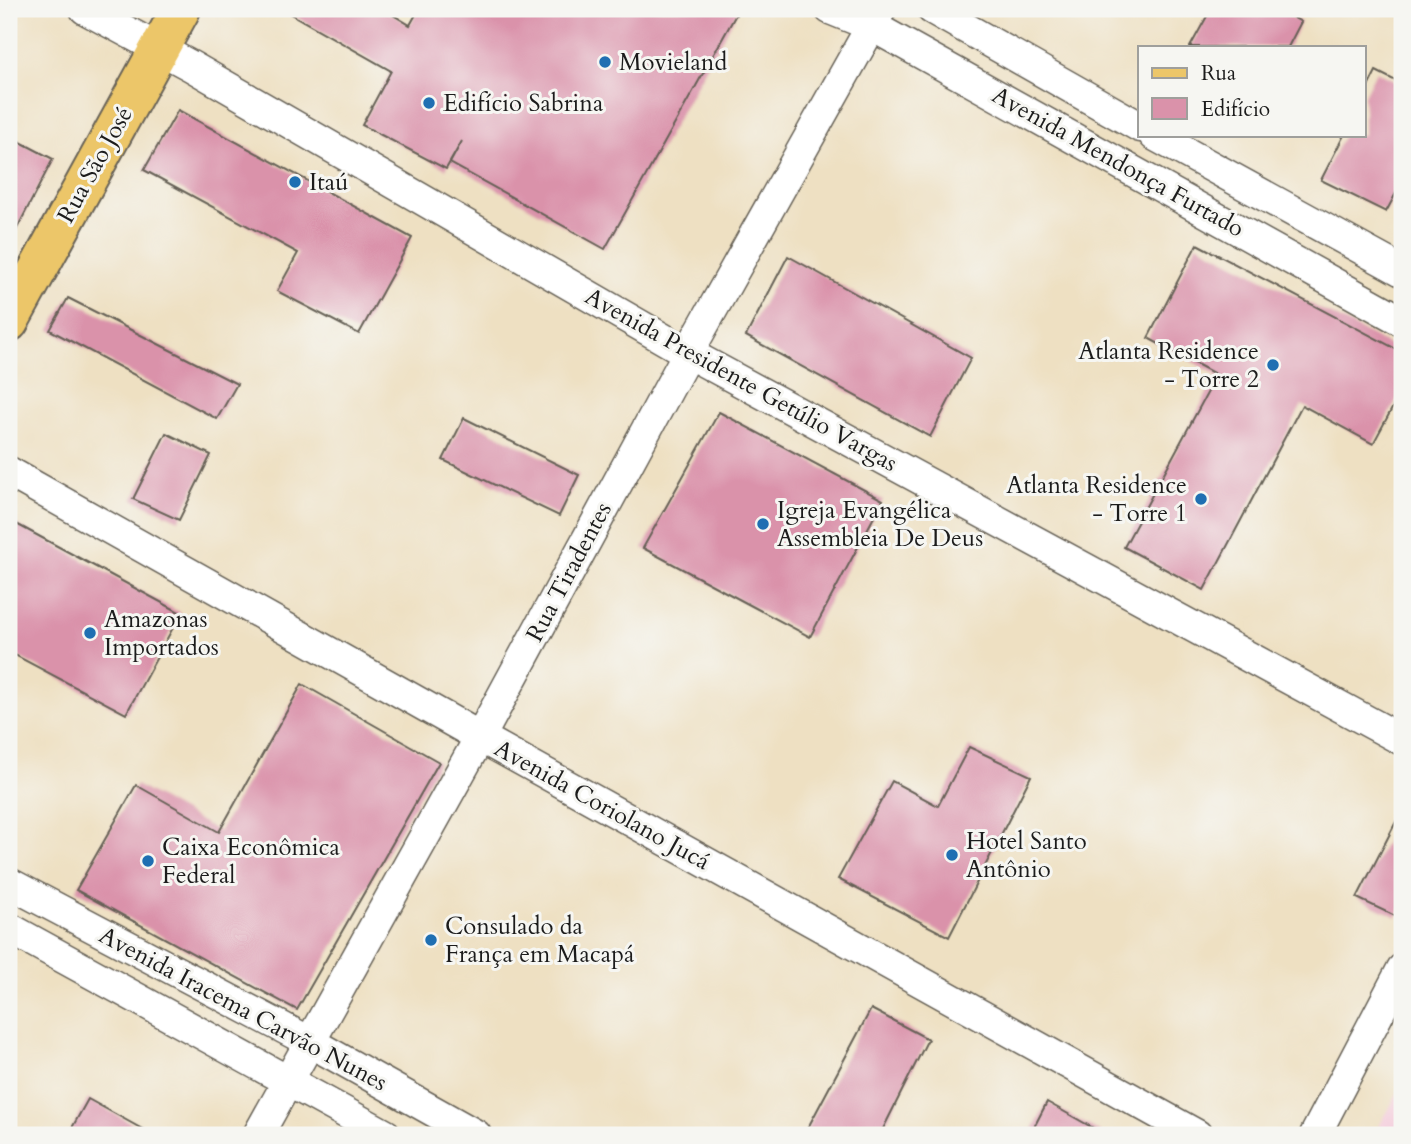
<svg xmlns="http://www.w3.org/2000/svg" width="1411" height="1144" font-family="Cardo,serif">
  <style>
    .built { fill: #f4cfdd }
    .building { fill: #da92aa }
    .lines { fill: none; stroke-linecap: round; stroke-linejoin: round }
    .minor-casing { stroke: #666156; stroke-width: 33 }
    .major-casing { stroke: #666156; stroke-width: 42 }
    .minor { stroke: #fff; stroke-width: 30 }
    .major { stroke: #ecc669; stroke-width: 38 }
    .poi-dot { fill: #1f6fb2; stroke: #f6f6f2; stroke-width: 2.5 }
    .labels { text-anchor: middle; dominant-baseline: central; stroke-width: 6; stroke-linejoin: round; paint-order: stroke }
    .poi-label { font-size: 24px; fill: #1c1c1c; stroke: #f6f6f2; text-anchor: start }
    .street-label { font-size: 24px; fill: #1c1c1c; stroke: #f6f6f2 }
  </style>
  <rect width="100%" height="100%" fill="#f6f6f2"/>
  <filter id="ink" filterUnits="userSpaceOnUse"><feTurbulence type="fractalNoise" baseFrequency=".0143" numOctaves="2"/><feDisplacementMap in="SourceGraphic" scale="14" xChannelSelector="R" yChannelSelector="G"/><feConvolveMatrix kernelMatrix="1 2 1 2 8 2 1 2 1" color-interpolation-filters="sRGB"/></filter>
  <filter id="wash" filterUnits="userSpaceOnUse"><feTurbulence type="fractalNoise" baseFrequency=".00686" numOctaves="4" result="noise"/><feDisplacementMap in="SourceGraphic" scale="28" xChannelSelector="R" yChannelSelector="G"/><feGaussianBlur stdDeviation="1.57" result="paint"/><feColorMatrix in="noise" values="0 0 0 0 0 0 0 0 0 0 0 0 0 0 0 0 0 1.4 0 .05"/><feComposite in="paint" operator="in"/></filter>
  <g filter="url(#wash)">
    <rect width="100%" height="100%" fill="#eee0c2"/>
    <path class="built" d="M1402,1086V1135H1374Z"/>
    <g id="blocks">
      <g class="building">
        <path d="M282,9H383L410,25L419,9H739L605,249L450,163L462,141L446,169L362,125L391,71Z"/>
        <path d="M1211,9H1278L1301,22L1288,47H1190Z"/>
        <path d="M1376,71L1402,84V182L1386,212L1321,180L1344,135H1364V95Z"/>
        <path d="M178,110L412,238L359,334L277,291L298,253L144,170Z"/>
        <path d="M9,136L53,159L11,240L13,241L9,249Z"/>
        <path d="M1197,244L1402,352V390L1373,444L1302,405L1204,590L1124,547L1217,375L1148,338Z"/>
        <path d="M788,256L971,358L930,437L746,336Z"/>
        <path d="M68,298L237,384L217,419L50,330Z"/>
        <path d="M719,412L883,500L810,637L643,548Z"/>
        <path d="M464,418L579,475L559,516L443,460Z"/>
        <path d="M166,433L211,455L179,520L133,499Z"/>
        <path d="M9,520L181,613L126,714L9,652Z"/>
        <path d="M302,684L439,762L297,1010L76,890L136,785L219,832Z"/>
        <path d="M969,747L1031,776L949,937L838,879L892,781L938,806Z"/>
        <path d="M1402,810V906L1397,917L1357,898Z"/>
        <path d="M871,1009L928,1039L880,1135H804Z"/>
        <path d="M88,1099L153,1135H68Z"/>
        <path d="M1047,1102L1102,1133L1100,1135H1030Z"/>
      </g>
    </g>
  </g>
  <g filter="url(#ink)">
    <use href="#blocks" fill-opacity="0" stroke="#666156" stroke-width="2"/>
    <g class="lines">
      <defs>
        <g id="minor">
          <path d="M85,9L191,66L688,353L1402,740"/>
          <path d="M830,9L872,26L1402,321"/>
          <path d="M932,9L1140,127"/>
          <path d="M1154,135L1402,271"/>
          <path d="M9,472L480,737L1197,1135"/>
          <path d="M9,883L310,1042L476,1135"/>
          <path d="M9,928L386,1135"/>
          <path d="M258,1135L480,737L688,353L881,9"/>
          <path d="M1315,1135L1402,969"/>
        </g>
        <path id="major" d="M9,322L181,9"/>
      </defs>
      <use href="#minor" class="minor-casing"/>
      <use href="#major" class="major-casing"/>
      <use href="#minor" class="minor"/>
      <use href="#major" class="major"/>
    </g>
  </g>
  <g class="poi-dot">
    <circle cx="605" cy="62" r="7"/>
    <circle cx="429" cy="103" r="7"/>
    <circle cx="295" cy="182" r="7"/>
    <circle cx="1273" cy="365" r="7"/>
    <circle cx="1201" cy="499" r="7"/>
    <circle cx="763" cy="524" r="7"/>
    <circle cx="90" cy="633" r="7"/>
    <circle cx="952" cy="855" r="7"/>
    <circle cx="148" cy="861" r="7"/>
    <circle cx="431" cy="940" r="7"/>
  </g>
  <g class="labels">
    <g class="poi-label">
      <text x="619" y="62">Movieland</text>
      <text x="443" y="103">Edifício Sabrina</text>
      <text x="309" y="182">Itaú</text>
      <text x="1259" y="351" text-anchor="end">Atlanta Residence<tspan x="1259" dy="28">- Torre 2</tspan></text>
      <text x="1187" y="485" text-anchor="end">Atlanta Residence<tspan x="1187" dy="28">- Torre 1</tspan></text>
      <text x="777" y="510">Igreja Evangélica<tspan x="777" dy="28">Assembleia De Deus</tspan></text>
      <text x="104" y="619">Amazonas<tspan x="104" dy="28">Importados</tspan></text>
      <text x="966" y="841">Hotel Santo<tspan x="966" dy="28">Antônio</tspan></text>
      <text x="162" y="847">Caixa Econômica<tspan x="162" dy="28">Federal</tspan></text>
      <text x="445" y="926">Consulado da<tspan x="445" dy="28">França em Macapá</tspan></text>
    </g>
    <g class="street-label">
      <text transform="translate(1118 162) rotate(29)">Avenida Mendonça Furtado</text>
      <text transform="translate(95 165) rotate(-61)">Rua São José</text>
      <text transform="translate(741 380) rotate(29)">Avenida Presidente Getúlio Vargas</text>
      <text transform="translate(569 572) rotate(-62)">Rua Tiradentes</text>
      <text transform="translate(602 805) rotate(29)">Avenida Coriolano Jucá</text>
      <text transform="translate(243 1009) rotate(28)">Avenida Iracema Carvão Nunes</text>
    </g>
  </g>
  <rect width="1411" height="1144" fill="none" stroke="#f6f6f2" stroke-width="35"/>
  <rect x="1138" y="46" width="228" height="91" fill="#f6f6f2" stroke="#9f9f9c" stroke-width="2"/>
  <rect x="1152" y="68" width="35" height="10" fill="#ecc669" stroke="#9f9f9c" stroke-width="2"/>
  <text x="1201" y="80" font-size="21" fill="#1c1c1c">Rua</text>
  <rect x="1152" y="98" width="35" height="21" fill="#da92aa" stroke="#9f9f9c" stroke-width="2"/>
  <text x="1201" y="116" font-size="21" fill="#1c1c1c">Edifício</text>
</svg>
